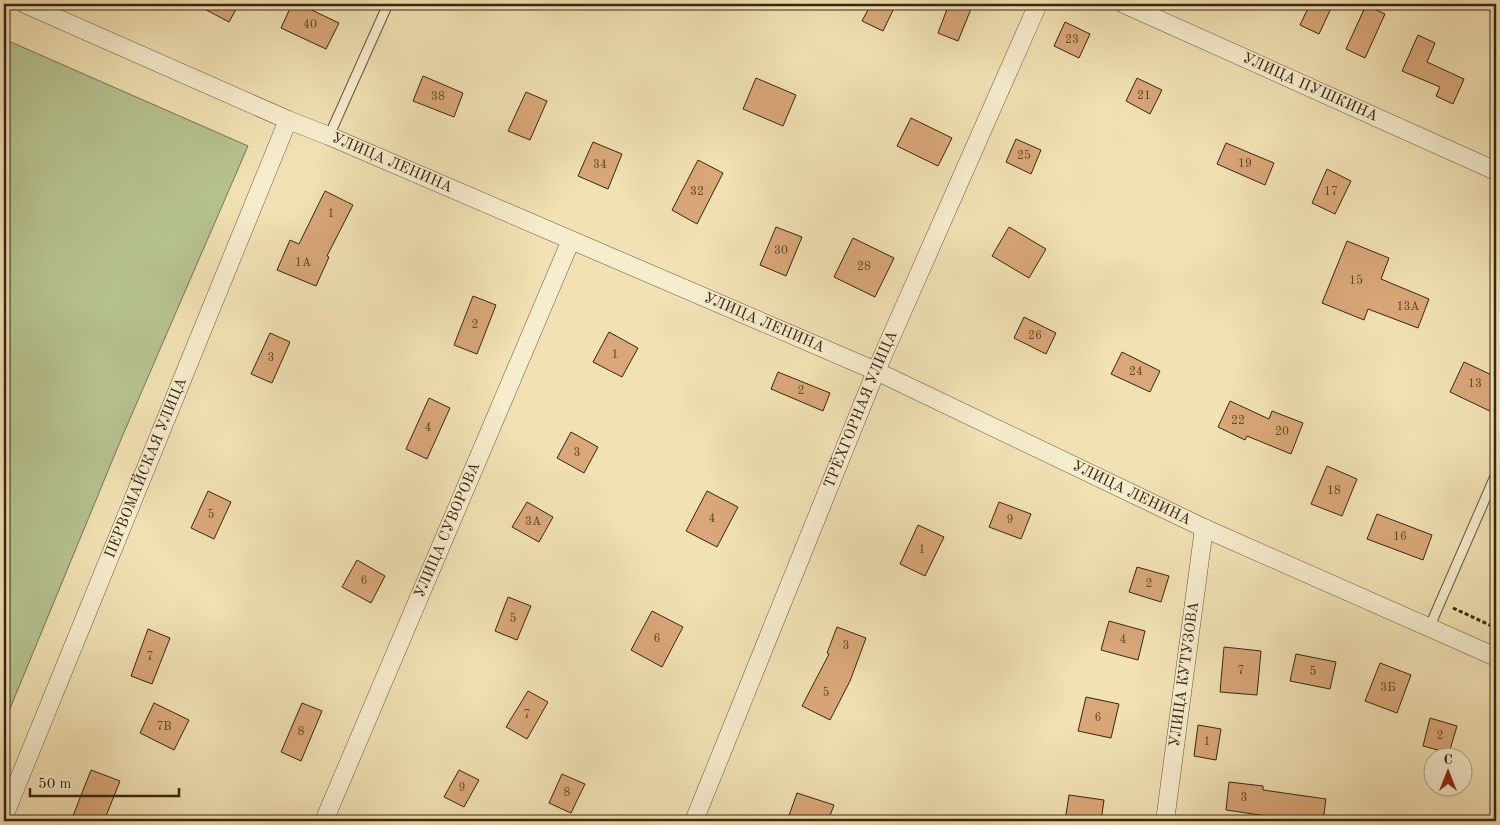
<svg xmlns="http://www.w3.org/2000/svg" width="1500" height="825" font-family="'Old Standard TT',serif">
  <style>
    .green { fill: #b6c390; stroke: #787450 }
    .building { fill: #d9a779; stroke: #3a2610 }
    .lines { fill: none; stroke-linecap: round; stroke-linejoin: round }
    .lane-casing { stroke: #685539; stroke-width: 11 }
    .street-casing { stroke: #685539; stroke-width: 19 }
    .path { stroke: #3a2610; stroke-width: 3; stroke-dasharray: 4 2.5; stroke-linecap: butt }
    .lane { stroke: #f6ecce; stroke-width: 9 }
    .street { stroke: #f6ecce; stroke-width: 18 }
    .labels { text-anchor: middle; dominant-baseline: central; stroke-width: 4; stroke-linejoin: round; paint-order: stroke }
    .number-label { font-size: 12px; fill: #62462a }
    .street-label { font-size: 15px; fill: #3a2610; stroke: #f6ecce }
  </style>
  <rect width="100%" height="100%" fill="#f1e1b3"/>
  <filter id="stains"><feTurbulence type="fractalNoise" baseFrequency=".004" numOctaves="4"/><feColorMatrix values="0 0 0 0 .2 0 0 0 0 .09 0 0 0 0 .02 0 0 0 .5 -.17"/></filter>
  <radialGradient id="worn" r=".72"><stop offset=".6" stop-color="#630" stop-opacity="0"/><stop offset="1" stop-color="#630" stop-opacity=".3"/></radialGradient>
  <path class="green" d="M4,39L248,146L122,437L4,723Z"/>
  <g class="building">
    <path d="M195,4H239L229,22Z"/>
    <path d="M292,4H299L339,23L326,49L281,28Z"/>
    <path d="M871,4H896L883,31L862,21Z"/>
    <path d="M949,4H973L958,41L938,33Z"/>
    <path d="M1310,4H1333L1319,34L1300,25Z"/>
    <path d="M1366,5L1385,14L1365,58L1346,49Z"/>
    <path d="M1065,22L1090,34L1079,58L1054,46Z"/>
    <path d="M1418,35L1435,43L1427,62L1464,79L1453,104L1436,96L1440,87L1402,71Z"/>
    <path d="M423,76L463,93L454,117L413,101Z"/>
    <path d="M756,78L796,95L783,126L743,109Z"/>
    <path d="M1137,78L1162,90L1150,114L1126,101Z"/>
    <path d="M526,92L547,101L530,140L508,131Z"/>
    <path d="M911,118L952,138L938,166L897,146Z"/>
    <path d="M1016,139L1041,150L1031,174L1006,162Z"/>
    <path d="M593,142L622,154L608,189L578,176Z"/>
    <path d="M1226,143L1274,163L1265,185L1217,164Z"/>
    <path d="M698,160L723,173L697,224L672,210Z"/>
    <path d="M1327,169L1351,181L1335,214L1312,203Z"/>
    <path d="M325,191L353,205L327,256L329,257L316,286L277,270L290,240L299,244Z"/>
    <path d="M776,227L802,237L786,276L760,265Z"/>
    <path d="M1009,227L1046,249L1029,278L992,256Z"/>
    <path d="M853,238L894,258L875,297L834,277Z"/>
    <path d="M1347,241L1389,258L1381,279L1429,299L1418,328L1368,309L1364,320L1322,303Z"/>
    <path d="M473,296L496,305L477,354L454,345Z"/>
    <path d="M1024,317L1056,333L1046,354L1014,338Z"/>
    <path d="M609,332L638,348L622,377L593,362Z"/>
    <path d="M270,333L290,342L272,383L251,374Z"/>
    <path d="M1122,352L1160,371L1150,392L1111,374Z"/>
    <path d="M1464,362L1496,377V414L1450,392Z"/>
    <path d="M778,372L830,393L823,411L771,389Z"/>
    <path d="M429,398L450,408L427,459L406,449Z"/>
    <path d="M1230,401L1269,419L1272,411L1303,423L1291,454L1247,436L1245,440L1218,427Z"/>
    <path d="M571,432L598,447L584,473L557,458Z"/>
    <path d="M1327,466L1357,479L1342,516L1311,504Z"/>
    <path d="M208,491L231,502L214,539L191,528Z"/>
    <path d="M707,491L738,507L717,547L686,531Z"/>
    <path d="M527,502L553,517L539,542L512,527Z"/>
    <path d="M999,502L1031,514L1021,539L989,527Z"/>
    <path d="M1377,514L1432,535L1423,560L1367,539Z"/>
    <path d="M918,525L944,537L925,576L900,564Z"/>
    <path d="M357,560L385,576L371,603L342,587Z"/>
    <path d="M1137,567L1169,576L1161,602L1129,592Z"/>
    <path d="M508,597L531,606L517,640L495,631Z"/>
    <path d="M652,611L683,627L662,667L631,650Z"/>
    <path d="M1109,621L1145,631L1138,660L1101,650Z"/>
    <path d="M837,627L866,638L850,681L830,720L802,706L829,654L827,653Z"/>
    <path d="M148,629L170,638L152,684L131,676Z"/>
    <path d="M1224,647L1261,651L1257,695L1220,692Z"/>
    <path d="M1296,654L1336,662L1330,689L1290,681Z"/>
    <path d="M1380,663L1411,675L1397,713L1365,701Z"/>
    <path d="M528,691L548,702L527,739L506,727Z"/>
    <path d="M1086,697L1119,704L1111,738L1078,731Z"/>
    <path d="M154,703L189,720L174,750L140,733Z"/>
    <path d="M302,703L322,711L301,761L281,752Z"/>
    <path d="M1430,718L1457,726L1449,753L1423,746Z"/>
    <path d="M1198,725L1221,729L1216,760L1194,756Z"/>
    <path d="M91,770L120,781L104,821H71Z"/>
    <path d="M459,770L479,780L464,807L444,797Z"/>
    <path d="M562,774L585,784L571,813L549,803Z"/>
    <path d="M1229,782L1263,786V790L1326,799L1323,821H1280L1281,818L1226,810Z"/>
    <path d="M797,793L834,805L828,821H787Z"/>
    <path d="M1069,795L1104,800L1101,821H1065Z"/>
  </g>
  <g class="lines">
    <defs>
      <g id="lane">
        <path d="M329,136L388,4"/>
        <path d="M1429,628L1496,474"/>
      </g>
      <g id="street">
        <path id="s1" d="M25,4L288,120L329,136L876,371L1204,528L1496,657"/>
        <path id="s2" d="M1124,4L1496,171"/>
        <path id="s3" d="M4,816L288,120"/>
        <path id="s4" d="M324,821L571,240"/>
        <path id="s5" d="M694,821L876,371L1038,4"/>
        <path id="s6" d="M1165,821L1204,528"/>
      </g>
    </defs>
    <use href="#lane" class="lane-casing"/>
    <use href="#street" class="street-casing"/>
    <path class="path" d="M1453,608L1496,628"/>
    <use href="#lane" class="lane"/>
    <use href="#street" class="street"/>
  </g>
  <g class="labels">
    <g class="number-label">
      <text x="310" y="25">40</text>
      <text x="1072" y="40">23</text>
      <text x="1144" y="96">21</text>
      <text x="438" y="97">38</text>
      <text x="1024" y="156">25</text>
      <text x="1245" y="164">19</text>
      <text x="600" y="165">34</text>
      <text x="697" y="192">32</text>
      <text x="1331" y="192">17</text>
      <text x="331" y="214">1</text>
      <text x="781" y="251">30</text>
      <text x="303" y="263">1А</text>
      <text x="864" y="267">28</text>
      <text x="1356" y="281">15</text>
      <text x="1408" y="307">13А</text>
      <text x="475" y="325">2</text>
      <text x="1035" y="336">26</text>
      <text x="615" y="355">1</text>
      <text x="271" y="358">3</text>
      <text x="1136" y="372">24</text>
      <text x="1475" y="384">13</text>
      <text x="801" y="391">2</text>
      <text x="1238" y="421">22</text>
      <text x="428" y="428">4</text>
      <text x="1282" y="432">20</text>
      <text x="577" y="453">3</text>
      <text x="1334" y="491">18</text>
      <text x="211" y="515">5</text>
      <text x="712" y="519">4</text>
      <text x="1010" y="520">9</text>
      <text x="533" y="522">3А</text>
      <text x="1400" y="537">16</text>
      <text x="922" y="550">1</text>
      <text x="364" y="581">6</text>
      <text x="1149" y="584">2</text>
      <text x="513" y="619">5</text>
      <text x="657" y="639">6</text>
      <text x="1123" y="640">4</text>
      <text x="846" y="646">3</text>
      <text x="150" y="657">7</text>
      <text x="1241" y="671">7</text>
      <text x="1313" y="672">5</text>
      <text x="1388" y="688">3Б</text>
      <text x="826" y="693">5</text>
      <text x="527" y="715">7</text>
      <text x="1098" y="718">6</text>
      <text x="164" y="727">7В</text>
      <text x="301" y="732">8</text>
      <text x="1440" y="736">2</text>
      <text x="1207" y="742">1</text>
      <text x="462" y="788">9</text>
      <text x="567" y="793">8</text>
      <text x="1244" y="798">3</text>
    </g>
    <g class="street-label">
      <text stroke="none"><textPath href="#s2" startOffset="204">УЛИЦА ПУШКИНА</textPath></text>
      <text stroke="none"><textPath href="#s1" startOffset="400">УЛИЦА ЛЕНИНА</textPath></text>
      <text stroke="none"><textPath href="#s1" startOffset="805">УЛИЦА ЛЕНИНА</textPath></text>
      <text stroke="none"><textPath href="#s5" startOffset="444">ТРЁХГОРНАЯ УЛИЦА</textPath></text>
      <text stroke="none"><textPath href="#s3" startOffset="376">ПЕРВОМАЙСКАЯ УЛИЦА</textPath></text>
      <text stroke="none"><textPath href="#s1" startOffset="1210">УЛИЦА ЛЕНИНА</textPath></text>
      <text stroke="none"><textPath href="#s4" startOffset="316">УЛИЦА СУВОРОВА</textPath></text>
      <text stroke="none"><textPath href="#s6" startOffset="148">УЛИЦА КУТУЗОВА</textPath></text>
    </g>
  </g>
  <rect width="1500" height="825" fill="none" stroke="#f1e1b3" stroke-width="20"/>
  <rect x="5" y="5" width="1490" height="815" fill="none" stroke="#3a2610" stroke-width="2.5"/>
  <rect x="10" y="10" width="1480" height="805" fill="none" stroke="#3a2610"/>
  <g transform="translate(1448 772)"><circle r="24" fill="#f6ecce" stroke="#ab9d82"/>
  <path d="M0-4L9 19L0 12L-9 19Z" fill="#8f2418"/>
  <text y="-8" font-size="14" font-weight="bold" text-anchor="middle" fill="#3a2610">С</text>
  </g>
  <path d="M30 788v8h149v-8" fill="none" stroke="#3a2610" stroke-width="2.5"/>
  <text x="38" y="788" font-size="15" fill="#3a2610" stroke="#f6ecce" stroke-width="4" paint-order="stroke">50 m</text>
  <rect width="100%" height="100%" filter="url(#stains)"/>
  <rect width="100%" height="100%" fill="url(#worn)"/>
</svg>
